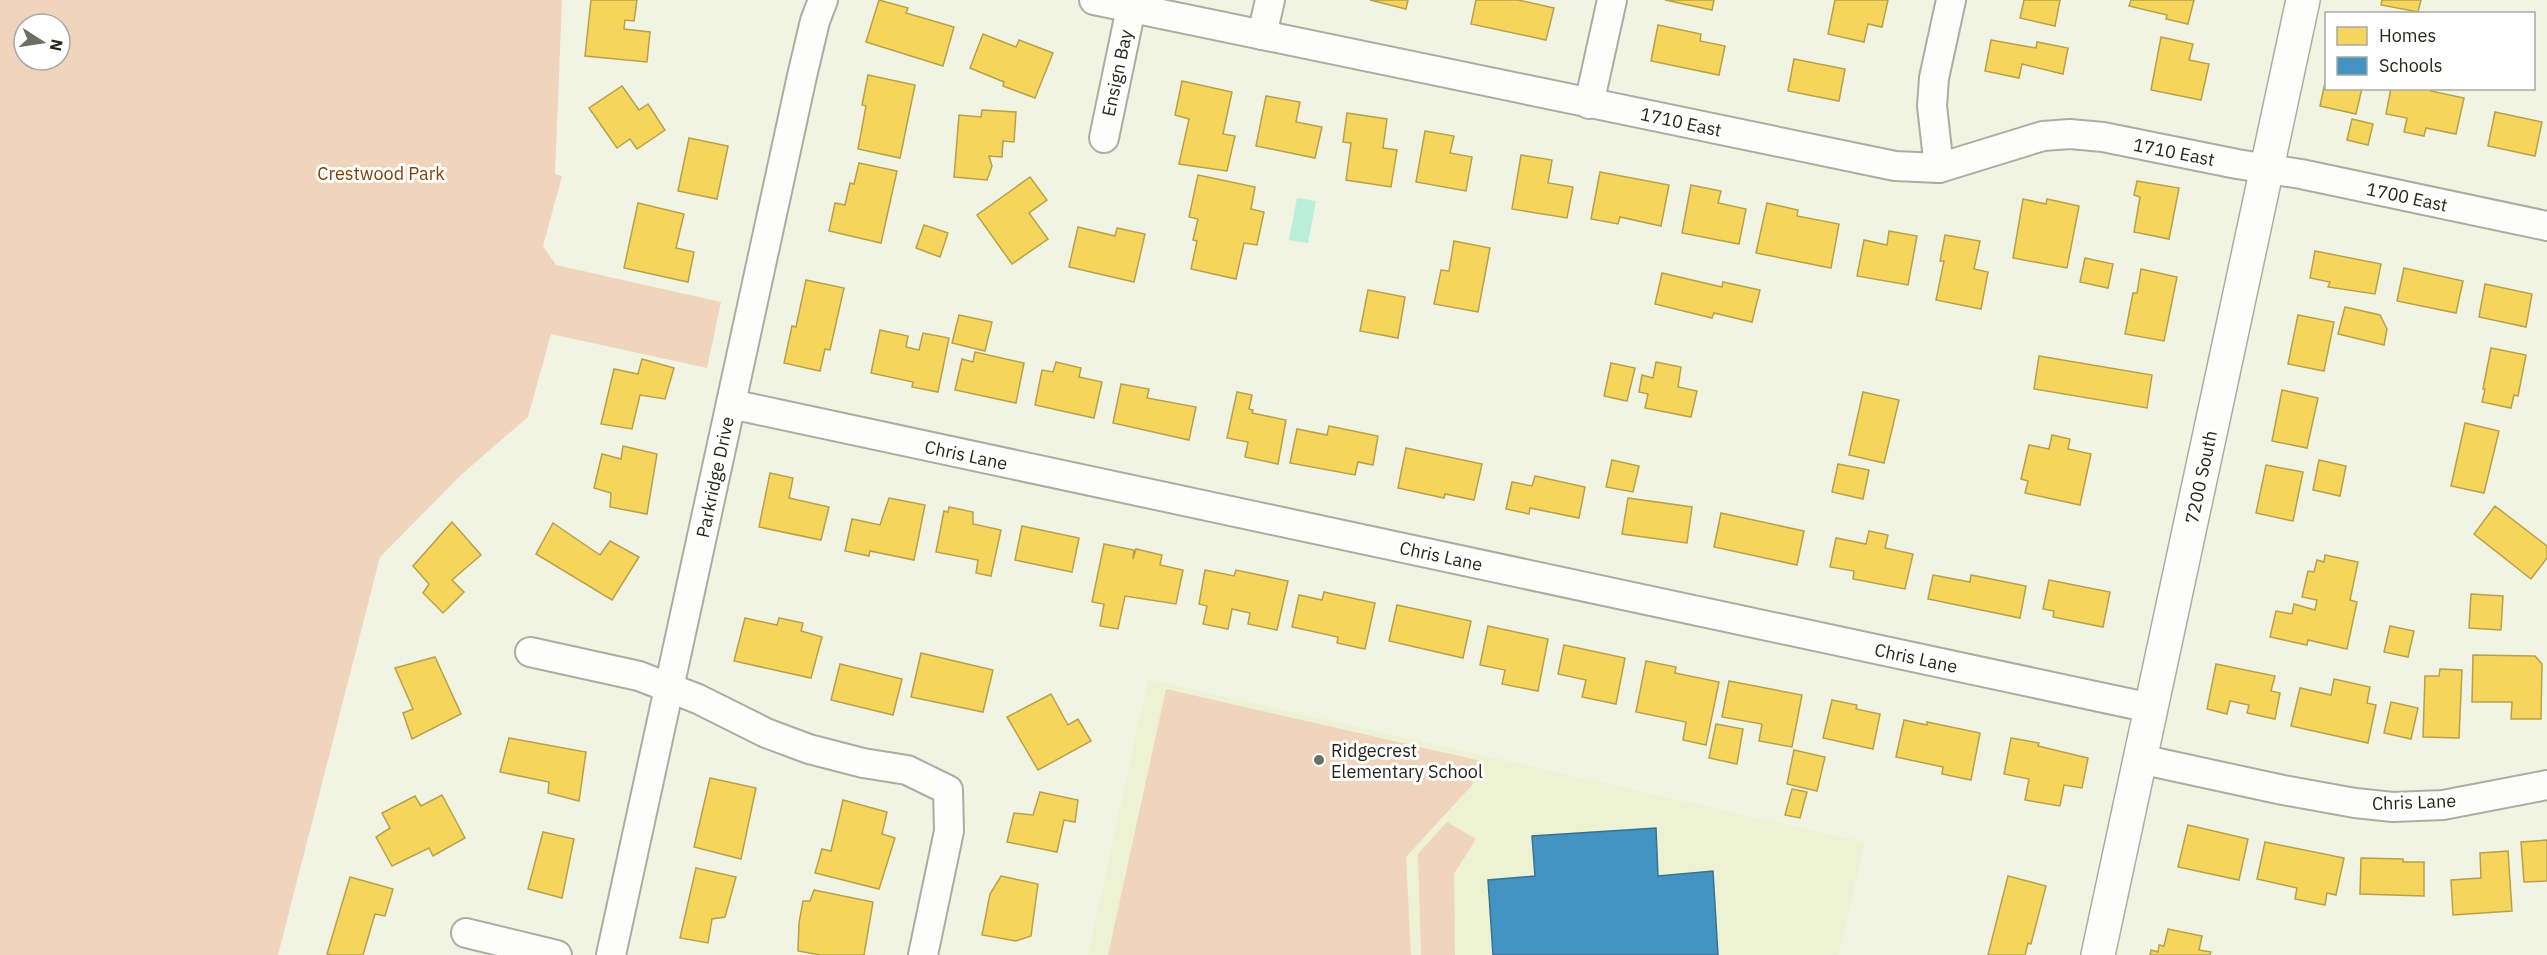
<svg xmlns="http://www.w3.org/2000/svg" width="2547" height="955" font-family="'IBM Plex Sans',sans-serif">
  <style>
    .built { fill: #eef2d5 }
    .green { fill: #f0d4bc; fill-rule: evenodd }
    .water { fill: #b9efd9 }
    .homes { fill: #f6d55c; stroke: #b8a149; stroke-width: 1.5 }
    .schools { fill: #4393c3; stroke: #3a7391; stroke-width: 1.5 }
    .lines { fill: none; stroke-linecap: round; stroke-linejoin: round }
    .street-casing { stroke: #acada0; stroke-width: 32 }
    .secondary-casing { stroke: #acada0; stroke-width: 36 }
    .street { stroke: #fdfdfb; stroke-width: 28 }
    .secondary { stroke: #fdfdfb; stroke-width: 33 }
    .poi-dot { fill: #6d6f62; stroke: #fff; stroke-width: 2 }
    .labels { text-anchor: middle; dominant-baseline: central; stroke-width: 6; stroke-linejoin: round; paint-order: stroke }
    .street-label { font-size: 18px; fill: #26271c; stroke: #fff }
    .park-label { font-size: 18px; fill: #853f04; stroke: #fff }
    .poi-label { font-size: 18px; fill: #26271c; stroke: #fff; text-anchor: start }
  </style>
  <rect width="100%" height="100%" fill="#f2f4e3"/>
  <path class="built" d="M1148,679L1865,842L1839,955H1088Z"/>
  <g class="green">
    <path d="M0,0H562L555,174L562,176L543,246L556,265L721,302L707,368L551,334L528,417L462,474L380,557L278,955H0ZM24,24H60V60H24Z"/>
    <path d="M1166,689L1481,761L1472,785L1406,857L1411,955H1108Z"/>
    <path d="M1447,822L1476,839L1454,874L1455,955H1421L1418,854Z"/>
  </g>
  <path class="water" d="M1297,198L1316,201L1308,243L1289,240Z"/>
  <g class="homes">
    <path d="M591,0H637L634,21L625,20L624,29L650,32L647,62L585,56Z"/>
    <path d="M879,0L908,8L906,13L954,27L943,66L866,42Z"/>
    <path d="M1370,0H1408L1406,9Z"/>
    <path d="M1476,0H1518L1554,8L1546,40L1471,24Z"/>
    <path d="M1665,0H1714L1712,10Z"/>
    <path d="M1835,0H1888L1882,27L1868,24L1864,42L1828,34Z"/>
    <path d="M2024,0H2060L2055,26L2020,18Z"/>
    <path d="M2131,0H2194L2188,24L2166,19L2167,15L2129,6Z"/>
    <path d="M2382,0H2421L2418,12L2381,5Z"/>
    <path d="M1658,25L1701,34L1700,41L1725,46L1719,75L1651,61Z"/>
    <path d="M983,34L1016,47L1019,40L1053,53L1035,98L1003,86L1004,82L970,68Z"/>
    <path d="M2161,37L2193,44L2189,60L2209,64L2201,100L2151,90Z"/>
    <path d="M1991,40L2036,48L2037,42L2068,48L2063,74L2022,64L2019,78L1985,71Z"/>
    <path d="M1794,59L1845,69L1839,101L1788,91Z"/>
    <path d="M868,75L915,85L900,158L858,149L866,106L862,105Z"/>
    <path d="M2326,78V88H2362L2356,114L2320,106Z"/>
    <path d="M1182,81L1232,92L1223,134L1235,136L1227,171L1179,164L1189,119L1175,115Z"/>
    <path d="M622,86L639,110L648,104L665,130L637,149L630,139L617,148L589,108Z"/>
    <path d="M2391,88H2432L2431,91L2464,98L2456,134L2426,128L2424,136L2404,132L2407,118L2386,114Z"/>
    <path d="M1266,96L1300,102L1296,122L1322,127L1315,158L1256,146Z"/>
    <path d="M982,110L1016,112L1014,142L1003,141L1002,157L989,156L992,166L987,180L954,177L959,115L981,117Z"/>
    <path d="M2495,112L2542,122L2535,156L2488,146Z"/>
    <path d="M1347,113L1387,119L1383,148L1397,150L1391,187L1346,180L1351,143L1343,142Z"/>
    <path d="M2352,119L2373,124L2368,145L2347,140Z"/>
    <path d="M1425,131L1454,136L1450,153L1472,157L1466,191L1416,182Z"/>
    <path d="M689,138L728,146L717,199L678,191Z"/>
    <path d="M1521,155L1552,160L1548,183L1573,187L1567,218L1512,209Z"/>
    <path d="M859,163L897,171L881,243L829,231L835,203L845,205L850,183L854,184Z"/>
    <path d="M1600,172L1669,185L1661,226L1620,217L1618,224L1591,219Z"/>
    <path d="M1198,175L1255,187L1251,209L1264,212L1257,245L1244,243L1236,279L1191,269L1197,241L1193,240L1198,219L1189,217Z"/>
    <path d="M1030,177L1047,200L1029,213L1048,239L1012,264L977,215Z"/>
    <path d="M2137,181L2179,188L2169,239L2134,232L2140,197L2134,195Z"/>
    <path d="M1691,185L1721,191L1718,203L1746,209L1739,244L1682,233Z"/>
    <path d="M2023,199L2046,204L2047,199L2079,206L2067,268L2013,258Z"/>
    <path d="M638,203L684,214L676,248L694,252L688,282L624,268Z"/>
    <path d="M1767,203L1798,210L1797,216L1839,224L1831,268L1756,253Z"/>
    <path d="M924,225L948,233L940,257L916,248Z"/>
    <path d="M1078,227L1115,236L1117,228L1145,234L1134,282L1069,267Z"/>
    <path d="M1889,231L1917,236L1908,285L1857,276L1864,240L1887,245Z"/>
    <path d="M1945,235L1980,241L1974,269L1988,272L1981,309L1936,300L1944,261H1940Z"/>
    <path d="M1454,241L1490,248L1478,312L1434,304L1441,270L1449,271Z"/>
    <path d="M2315,251L2381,264L2375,294L2328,287L2330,282L2310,278Z"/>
    <path d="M2085,258L2113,264L2108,288L2080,282Z"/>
    <path d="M2404,268L2463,281L2456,313L2397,301Z"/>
    <path d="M2141,269L2177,277L2164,341L2125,334L2133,293H2137Z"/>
    <path d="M1662,273L1722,287L1723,282L1760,290L1752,322L1714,313L1712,318L1655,304Z"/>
    <path d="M806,280L844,288L830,350L825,349L820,371L784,363L792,326L796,327Z"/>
    <path d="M2485,284L2532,294L2526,327L2479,317Z"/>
    <path d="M1368,290L1405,297L1398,338L1360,331Z"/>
    <path d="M2345,307L2380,315L2387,329L2384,345L2338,334Z"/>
    <path d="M959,315L992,322L985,351L952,343Z"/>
    <path d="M2298,315L2334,322L2324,371L2288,364Z"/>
    <path d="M880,330L908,336L906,347L919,350L923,333L949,338L938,392L912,387L913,382L871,373Z"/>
    <path d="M2491,348L2526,355L2518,396L2514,395L2511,408L2482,402L2485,389H2483Z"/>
    <path d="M975,352L1024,363L1016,403L955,390L962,359L973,362Z"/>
    <path d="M2039,356L2152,375L2147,408L2034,389Z"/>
    <path d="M642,359L674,368L665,399L640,395L632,429L601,424L614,369L638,374Z"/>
    <path d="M1056,362L1081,368L1079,377L1102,382L1094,418L1035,405L1042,370L1053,372Z"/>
    <path d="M1656,362L1681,367L1678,387L1697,391L1691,417L1645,408L1648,394L1639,392L1642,375L1653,378Z"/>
    <path d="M1611,363L1635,368L1627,401L1604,396Z"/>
    <path d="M1121,384L1149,389L1147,398L1196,407L1189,440L1113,423Z"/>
    <path d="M2282,390L2318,398L2307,448L2272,441Z"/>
    <path d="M1237,392L1252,395L1249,409L1253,410L1252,413L1286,420L1278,464L1245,457L1248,442L1227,438Z"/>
    <path d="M1863,392L1899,400L1884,463L1849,455Z"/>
    <path d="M2465,423L2499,431L2484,493L2451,486Z"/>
    <path d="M1329,426L1378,436L1373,465L1358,462L1355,475L1290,463L1297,429L1327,435Z"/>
    <path d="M2052,435L2070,439L2068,449L2091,454L2080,505L2025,493L2028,481L2021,479L2029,445L2049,449Z"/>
    <path d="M623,446L657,454L647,514L610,507L611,493L594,488L602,454L621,459Z"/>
    <path d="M1406,448L1482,464L1474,500L1445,494L1444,498L1398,488Z"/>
    <path d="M1612,460L1639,466L1633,492L1606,487Z"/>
    <path d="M2319,460L2346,466L2340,496L2313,490Z"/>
    <path d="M1838,464L1869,470L1863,499L1832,492Z"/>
    <path d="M2266,465L2303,472L2293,521L2256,513Z"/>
    <path d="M770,473L793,478L789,498L829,507L821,540L759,527Z"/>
    <path d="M1535,476L1585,487L1579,518L1530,508L1529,514L1506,509L1512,482L1532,486Z"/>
    <path d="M889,498L925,505L914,560L870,551L869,556L845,551L852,519L880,525Z"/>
    <path d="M1628,498L1692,507L1687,543L1622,534Z"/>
    <path d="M2495,506L2547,546V558L2531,579L2474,534Z"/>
    <path d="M949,507L973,512V524L1001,530L991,576L976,573L978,560L936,552L944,511L948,512Z"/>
    <path d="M1721,513L1804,531L1797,565L1714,547Z"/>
    <path d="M452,522L481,555L452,580L464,592L443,613L423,593L429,584L413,566Z"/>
    <path d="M553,523L600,555L610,541L639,557L612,600L536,554Z"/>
    <path d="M1022,526L1079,538L1072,572L1015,560Z"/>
    <path d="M1869,531L1888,535L1885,548L1913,554L1905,589L1853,579L1854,571L1830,567L1836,538L1866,544Z"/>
    <path d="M1104,544L1134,550L1133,559L1136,549L1162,555L1160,565L1183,570L1176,604L1125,596L1118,629L1100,626L1104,604L1092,602Z"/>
    <path d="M2325,555L2358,562L2350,600L2357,602L2347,649L2308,640L2307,645L2270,637L2276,611L2292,614L2294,604L2315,610L2317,600L2302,597L2308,571L2314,572L2317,560L2324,562Z"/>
    <path d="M1205,570L1234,576L1236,570L1288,581L1277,630L1248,624L1250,613L1232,609L1228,629L1203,624L1207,606L1199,604Z"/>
    <path d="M1933,575L1970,582L1971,575L2026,586L2020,618L1928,599Z"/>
    <path d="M2049,580L2110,592L2103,627L2053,617L2054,611L2043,609Z"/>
    <path d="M1324,592L1375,603L1365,649L1337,643L1338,637L1292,627L1299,595L1322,600Z"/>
    <path d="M2471,594L2503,596L2501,630L2469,628Z"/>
    <path d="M1397,605L1471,621L1463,658L1389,641Z"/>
    <path d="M745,618L777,625L779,618L803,623L801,631L822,637L811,678L734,661Z"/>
    <path d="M1488,626L1548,639L1538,691L1502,684L1505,670L1480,665Z"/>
    <path d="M2390,626L2414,631L2408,657L2384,652Z"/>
    <path d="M1564,645L1625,658L1616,704L1582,697L1586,680L1558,674Z"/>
    <path d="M921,653L993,670L983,712L911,697Z"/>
    <path d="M2473,655L2535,656L2542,664L2541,719H2511L2512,702H2472Z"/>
    <path d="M435,657L461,714L412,739L403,713L413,709L395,668Z"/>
    <path d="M1646,661L1676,667L1675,673L1719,682L1706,745L1683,740L1686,722L1636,712Z"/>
    <path d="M840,664L902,679L893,715L831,700Z"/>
    <path d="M2216,664L2275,676L2271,691L2280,693L2275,719L2247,713L2249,705L2230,701L2227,714L2207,709Z"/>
    <path d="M2440,669L2462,670L2459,738L2423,737L2425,676H2439Z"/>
    <path d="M2334,679L2370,687L2367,703L2376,705L2368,743L2291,726L2300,688L2331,695Z"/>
    <path d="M1729,681L1802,695L1792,747L1759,741L1762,724L1722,717Z"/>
    <path d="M1051,694L1068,725L1078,719L1091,741L1038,770L1007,717Z"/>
    <path d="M1832,700L1857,705L1856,709L1880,714L1873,749L1823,738Z"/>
    <path d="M2391,702L2418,708L2411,739L2384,733Z"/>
    <path d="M1904,720L1927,725V722L1980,733L1971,780L1942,774L1943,767L1896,757Z"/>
    <path d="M1716,724L1743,729L1737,764L1709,758Z"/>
    <path d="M509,738L586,752L579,801L548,793L549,782L500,772Z"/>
    <path d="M2011,738L2039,743L2038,746L2088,758L2082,788L2064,785L2060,806L2025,800L2029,779L2004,774Z"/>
    <path d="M1794,750L1825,757L1817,791L1787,784Z"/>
    <path d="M710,778L756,788L741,859L694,847Z"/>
    <path d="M1792,789L1807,792L1800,818L1785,815Z"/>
    <path d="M1040,792L1078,800L1075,822L1064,820L1057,852L1007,842L1014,813L1033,815Z"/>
    <path d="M442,795L465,838L433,856L429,848L392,866L376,837L390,828L382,813L415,796L421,806Z"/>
    <path d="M843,800L887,812L882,834L895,838L879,889L815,873L822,849L831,851Z"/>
    <path d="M2188,825L2248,839L2239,880L2178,867Z"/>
    <path d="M543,832L574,839L562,898L528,889Z"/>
    <path d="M2547,840V881L2524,882L2521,842Z"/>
    <path d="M2265,842L2344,858L2336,895L2327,893L2325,905L2295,899L2297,888L2257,879Z"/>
    <path d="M2508,851L2512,911L2453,915L2451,880L2481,878L2480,853Z"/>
    <path d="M2361,858L2403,859V862H2424V896L2360,894Z"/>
    <path d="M696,868L736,877L725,917L712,919L708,943L680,938Z"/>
    <path d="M1001,876L1038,884L1031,936L1016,941L982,935L990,894Z"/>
    <path d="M2008,876L2046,886L2031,944L2028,943L2025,955H1988Z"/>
    <path d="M350,877L393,889L385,916L375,914L363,955H331L327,954Z"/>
    <path d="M814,890L873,902L864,955H820L798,951L799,923L803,901H810Z"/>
    <path d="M2168,929L2202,936L2199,950L2211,952L2210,955H2150L2151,950L2158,952L2159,945L2164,946Z"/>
  </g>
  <path class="schools" d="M1656,828L1658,876L1713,871L1718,955H1493L1488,880L1535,876L1532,836Z"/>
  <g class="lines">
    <defs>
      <g id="street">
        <path d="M1094,0L1895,166L1939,168L2043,136L2070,134L2103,137L2237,164L2301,174L2547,226"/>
        <path d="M1262,35L1270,0"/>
        <path d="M1589,104L1612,0"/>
        <path d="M1104,138L1131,8"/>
        <path d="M1939,168L1932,106L1934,78L1951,0"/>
        <path d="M731,404L2151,708"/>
        <path d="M530,652L639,676L698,699L766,733L809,749L863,763L907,770L948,790L949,831L923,955"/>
        <path d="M2140,759L2283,790L2355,803L2393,807L2443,805L2547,785"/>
        <path d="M466,933L557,955"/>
        <path d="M611,955L802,76L815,21L823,0"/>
      </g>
      <path id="secondary" d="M2098,955L2303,0"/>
    </defs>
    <use href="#street" class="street-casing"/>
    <use href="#secondary" class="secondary-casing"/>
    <use href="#street" class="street"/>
    <use href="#secondary" class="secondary"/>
  </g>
  <circle class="poi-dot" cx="1319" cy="760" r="6"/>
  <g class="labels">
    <g class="street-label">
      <text transform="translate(1117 73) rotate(-78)">Ensign Bay</text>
      <text transform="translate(1681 122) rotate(12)">1710 East</text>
      <text transform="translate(2174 152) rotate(11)">1710 East</text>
      <text transform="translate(2407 197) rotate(12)">1700 East</text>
      <text transform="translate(966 455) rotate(12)">Chris Lane</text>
      <text transform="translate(715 477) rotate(-78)">Parkridge Drive</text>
      <text transform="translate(2201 477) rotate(-78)">7200 South</text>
      <text transform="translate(1441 556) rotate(12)">Chris Lane</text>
      <text transform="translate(1916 658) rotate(12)">Chris Lane</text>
      <text transform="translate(2414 802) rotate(-2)">Chris Lane</text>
    </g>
    <g class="park-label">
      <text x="381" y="173">Crestwood Park</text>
    </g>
    <g class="poi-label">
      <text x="1331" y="750">Ridgecrest<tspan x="1331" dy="21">Elementary School</tspan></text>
    </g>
  </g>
  <rect x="2325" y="12" width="210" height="78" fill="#ffffff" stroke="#a8a9a4" stroke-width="1.5"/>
  <rect x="2337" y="27" width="30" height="18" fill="#f6d55c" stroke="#a8a9a4" stroke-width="1.5"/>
  <text x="2379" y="42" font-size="18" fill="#26271c">Homes</text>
  <rect x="2337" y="57" width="30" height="18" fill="#4393c3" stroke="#a8a9a4" stroke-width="1.5"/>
  <text x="2379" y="72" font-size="18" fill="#26271c">Schools</text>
  <g transform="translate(42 42) rotate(102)"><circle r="28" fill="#ffffff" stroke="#a8a9a4" stroke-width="1.5"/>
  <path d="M0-4.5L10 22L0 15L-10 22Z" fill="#6d6f62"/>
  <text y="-9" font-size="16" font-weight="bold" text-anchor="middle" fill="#26271c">N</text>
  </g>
</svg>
